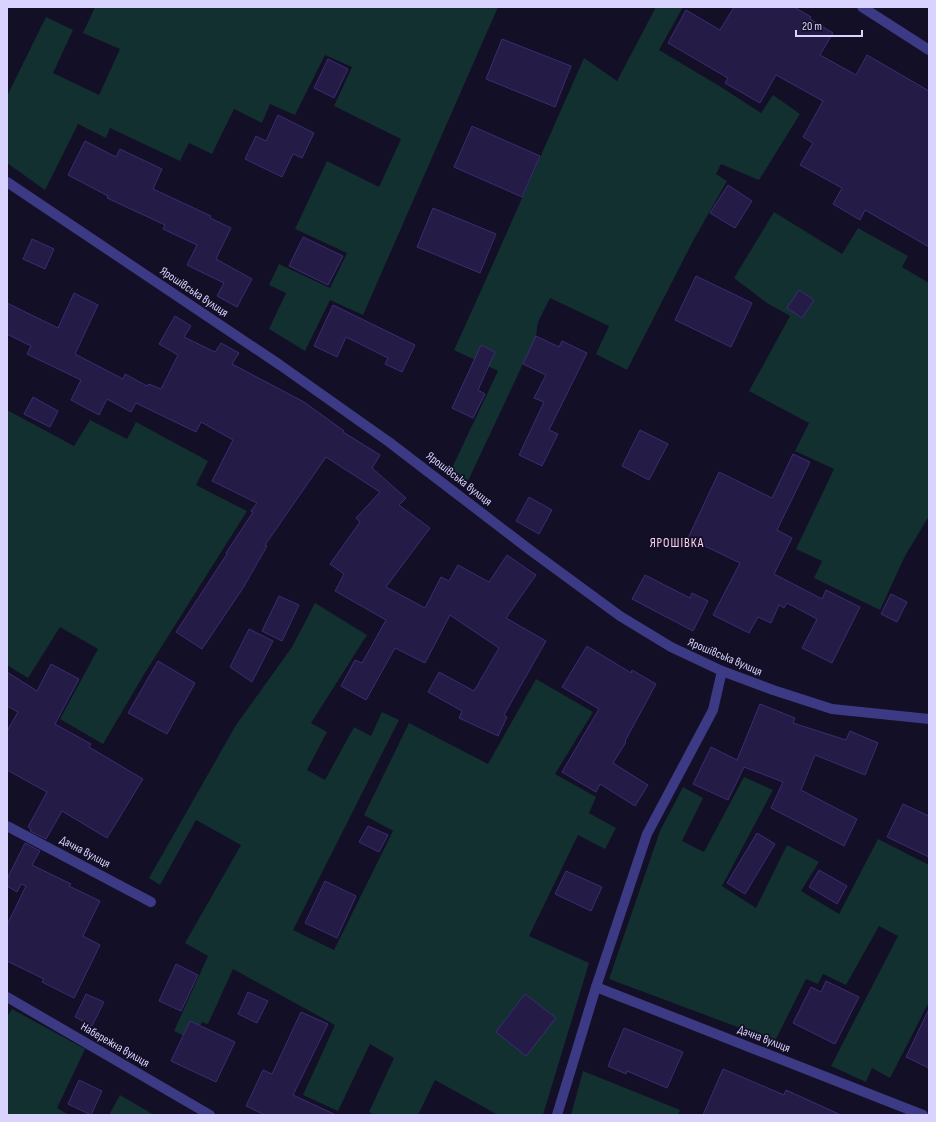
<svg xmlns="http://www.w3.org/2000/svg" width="936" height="1122" font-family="'Sofia Sans Condensed',sans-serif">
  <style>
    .green { fill: #12302f }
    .building { fill: #241b47; stroke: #3b2d73 }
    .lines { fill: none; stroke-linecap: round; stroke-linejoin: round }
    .minor { stroke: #3d3a85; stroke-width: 10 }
    .tertiary { stroke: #3d3a85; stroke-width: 10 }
    .labels { text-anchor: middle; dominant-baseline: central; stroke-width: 3.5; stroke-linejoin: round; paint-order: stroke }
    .street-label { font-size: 12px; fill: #d9d4ff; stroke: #130f26 }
    .neighbourhood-label { font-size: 13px; letter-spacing: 1px; fill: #ffd6f0; stroke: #130f26 }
  </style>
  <rect width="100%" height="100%" fill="#130f26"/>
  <g class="green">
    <path d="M95,7H498L363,315L330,300L305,351L269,329L286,293L269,285L279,264L330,288L347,253L295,229L327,161L379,187L401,139L334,106L352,67L325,55L295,115L270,104L262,123L234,109L212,154L189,143L180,161L110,128L106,138L78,124L45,190L7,163V96L46,17L73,30L53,73L99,95L120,49L83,33Z"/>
    <path d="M656,7H683L659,50L721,87L761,113L773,95L800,114L759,180L721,164L716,174L727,181L693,241L627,370L596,354L609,326L550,298L538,322L536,336L467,483L451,470L498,371L454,350L484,284L584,58L617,81Z"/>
    <path d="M774,212L842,254L858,228L908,256L902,267L929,283V516L905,556L880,610L814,578L822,561L796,549L834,469L795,451L809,423L749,391L790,316L767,303L734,278Z"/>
    <path d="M7,410L74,446L90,420L127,439L136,422L208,461L196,485L247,511L143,676L103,744L60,719L98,649L60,627L28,678L7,665Z"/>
    <path d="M315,603L367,635L311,723L327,732L307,770L325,780L354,727L371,736L382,712L399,720L293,930L334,950L393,831L364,815L409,723L488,764L536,679L593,712L555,774L596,797L589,813L616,828L605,849L578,835L529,936L589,963L543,1115H498L435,1080L418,1115H375L369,1112L394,1058L370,1044L338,1111L303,1095L335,1025L233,969L208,1024L202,1022L193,1040L174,1031L208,956L185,943L241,845L196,820L160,885L149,878L236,725L292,647Z"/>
    <path d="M744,777L773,790L722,886L756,908L787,845L819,862L801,891L839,914L878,839L929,865V1002L890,1078L872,1068L866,1082L831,1066L898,936L879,926L846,985L823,974L818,984L806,979L775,1041L609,979L660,831L683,787L703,798L682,841L704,852Z"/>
    <path d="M12,1009L85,1049L57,1108L69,1115H7V1017Z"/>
    <path d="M583,1071L680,1110L678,1115H571Z"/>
    <path d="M120,1095L154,1115H109Z"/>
  </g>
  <g class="building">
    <path d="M734,7H794L811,17L810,19L833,33L820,55L856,75L867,55L929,91V247L865,210L860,220L833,204L842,188L800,165L813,143L803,137L823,101L776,75L760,103L725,83L728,78L668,43L686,10L720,30Z"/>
    <path d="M502,39L571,66L555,107L486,79Z"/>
    <path d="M328,59L348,69L334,98L314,88Z"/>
    <path d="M278,115L314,133L302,158L293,154L282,177L245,159L256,136L266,141Z"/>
    <path d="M472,126L540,156L522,197L454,167Z"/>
    <path d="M85,141L116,157L120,149L162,169L153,189L211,216L210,218L231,228L216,259L252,279L237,307L217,296L224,283L187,265L197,245L163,229L165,225L107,198L108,196L68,175Z"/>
    <path d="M728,185L752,201L735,228L710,213Z"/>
    <path d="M433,208L496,234L480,273L417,247Z"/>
    <path d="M303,237L343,256L328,285L289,266Z"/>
    <path d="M32,239L54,249L45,269L23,259Z"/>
    <path d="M696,276L752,303L731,347L675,320Z"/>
    <path d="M799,290L814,300L802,318L787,308Z"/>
    <path d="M74,293L98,305L75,354L123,379L125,374L147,386L149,384L161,389L178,355L159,344L175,316L191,326L184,337L215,352L221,343L239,353L232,364L304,402L344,431L343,432L380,455L372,468L406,498L399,505L430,528L386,587L425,608L441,577L449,581L458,565L489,582L507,555L536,575L506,618L546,641L504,715L507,717L498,736L459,718L462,711L428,692L439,672L474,691L499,648L450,615L425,663L395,648L366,700L341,686L355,660L362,663L386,620L335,591L344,574L330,564L360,522L356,518L380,492L326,457L265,545L267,546L243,588L202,649L176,632L227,554L226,553L253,512L251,511L257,503L212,481L233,440L201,422L196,432L136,403L131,412L107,399L99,415L71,400L81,380L27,354L31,346L7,334V303L58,328Z"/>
    <path d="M333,305L415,345L402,372L385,364L388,358L346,337L337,357L314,346Z"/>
    <path d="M536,336L559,347L562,341L587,353L549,430L558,434L542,466L519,455L544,402L534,398L546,375L523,364Z"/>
    <path d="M481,345L495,352L478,390L485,394L473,418L452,408Z"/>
    <path d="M33,397L58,411L50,427L24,414Z"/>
    <path d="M640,430L668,444L649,480L622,466Z"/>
    <path d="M793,454L810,462L777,530L792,538L774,574L822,599L826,590L860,607L832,663L802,648L817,619L787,603L784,608L779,605L771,623L758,617L749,633L713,615L740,563L688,538L719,472L772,498Z"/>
    <path d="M529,497L552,510L539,534L516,521Z"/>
    <path d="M645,575L690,598L692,593L708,601L693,631L632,599Z"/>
    <path d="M891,594L907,602L897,622L881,614Z"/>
    <path d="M279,596L299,605L282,641L262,631Z"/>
    <path d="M249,629L273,641L252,682L230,667Z"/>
    <path d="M587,646L631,673L632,670L656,684L625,741L626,742L613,763L648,785L635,806L600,784L596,792L562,772L599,709L562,687Z"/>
    <path d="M158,661L195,683L167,734L128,713Z"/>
    <path d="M51,664L79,679L55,724L91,744L89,747L143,779L107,838L62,811L46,839L30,831L31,829L28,827L47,792L7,770V731L18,712L7,706V672L37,691Z"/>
    <path d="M760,704L795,718L793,723L846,740L850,731L878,743L865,775L815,755L801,790L857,819L844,846L771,808L783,782L744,767L728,800L693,784L711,747L737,760Z"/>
    <path d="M903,804L929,816V857L887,837Z"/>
    <path d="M368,826L388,835L379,852L359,842Z"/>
    <path d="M757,833L775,844L745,894L727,883Z"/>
    <path d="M25,843L40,851L32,865L71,884L69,886L100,901L83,936L100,945L74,998L42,982L44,979L7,961V925L26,886L21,884L17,892L7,886V879Z"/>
    <path d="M819,870L847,886L837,904L809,887Z"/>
    <path d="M566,871L602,887L591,911L555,894Z"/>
    <path d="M325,881L356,896L337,938L305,923Z"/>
    <path d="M176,964L198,975L181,1011L159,1001Z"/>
    <path d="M826,981L859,997L835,1044L793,1023L811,987L821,992Z"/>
    <path d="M248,992L268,1001L257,1023L238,1014Z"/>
    <path d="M86,994L104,1002L92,1026L75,1017Z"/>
    <path d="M525,994L556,1018L526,1056L496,1032Z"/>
    <path d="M929,1009V1068L906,1057Z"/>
    <path d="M301,1012L328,1024L293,1095L336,1115H265L246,1106L263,1070L272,1074Z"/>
    <path d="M190,1021L235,1042L216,1082L171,1061Z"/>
    <path d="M624,1028L683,1052L667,1088L627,1071L626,1074L608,1066Z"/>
    <path d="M723,1069L784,1095L786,1090L841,1115H703Z"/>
    <path d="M79,1080L102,1091L91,1115L68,1104Z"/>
  </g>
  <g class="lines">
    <g class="minor">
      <path d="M7,182L280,365L389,442L530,550L620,616L671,647L722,671L773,690L832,709L929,719"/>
      <path d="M7,826L151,902"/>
      <path d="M596,987L923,1115"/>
      <path d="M7,997L210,1115"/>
      <path d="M557,1115L596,987L647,834L713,710L722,671"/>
    </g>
    <path class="tertiary" d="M862,7L929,50"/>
  </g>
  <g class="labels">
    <g class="street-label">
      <text transform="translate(194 292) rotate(34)">Ярошівська вулиця</text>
      <text transform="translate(459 479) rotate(38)">Ярошівська вулиця</text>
      <text transform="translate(725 657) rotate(23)">Ярошівська вулиця</text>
      <text transform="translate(85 852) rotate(28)">Дачна вулиця</text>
      <text transform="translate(764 1039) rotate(21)">Дачна вулиця</text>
      <text transform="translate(115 1045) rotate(30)">Набережна вулиця</text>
    </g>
    <g class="neighbourhood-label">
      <text x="677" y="543">ЯРОШІВКА</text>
    </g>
  </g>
  <rect width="936" height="1122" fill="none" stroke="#d9d4ff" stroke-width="16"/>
  <path d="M796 30v6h66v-6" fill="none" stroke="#d9d4ff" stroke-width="2"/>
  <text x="802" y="30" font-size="12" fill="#d9d4ff" stroke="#130f26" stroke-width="3" paint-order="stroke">20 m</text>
</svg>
